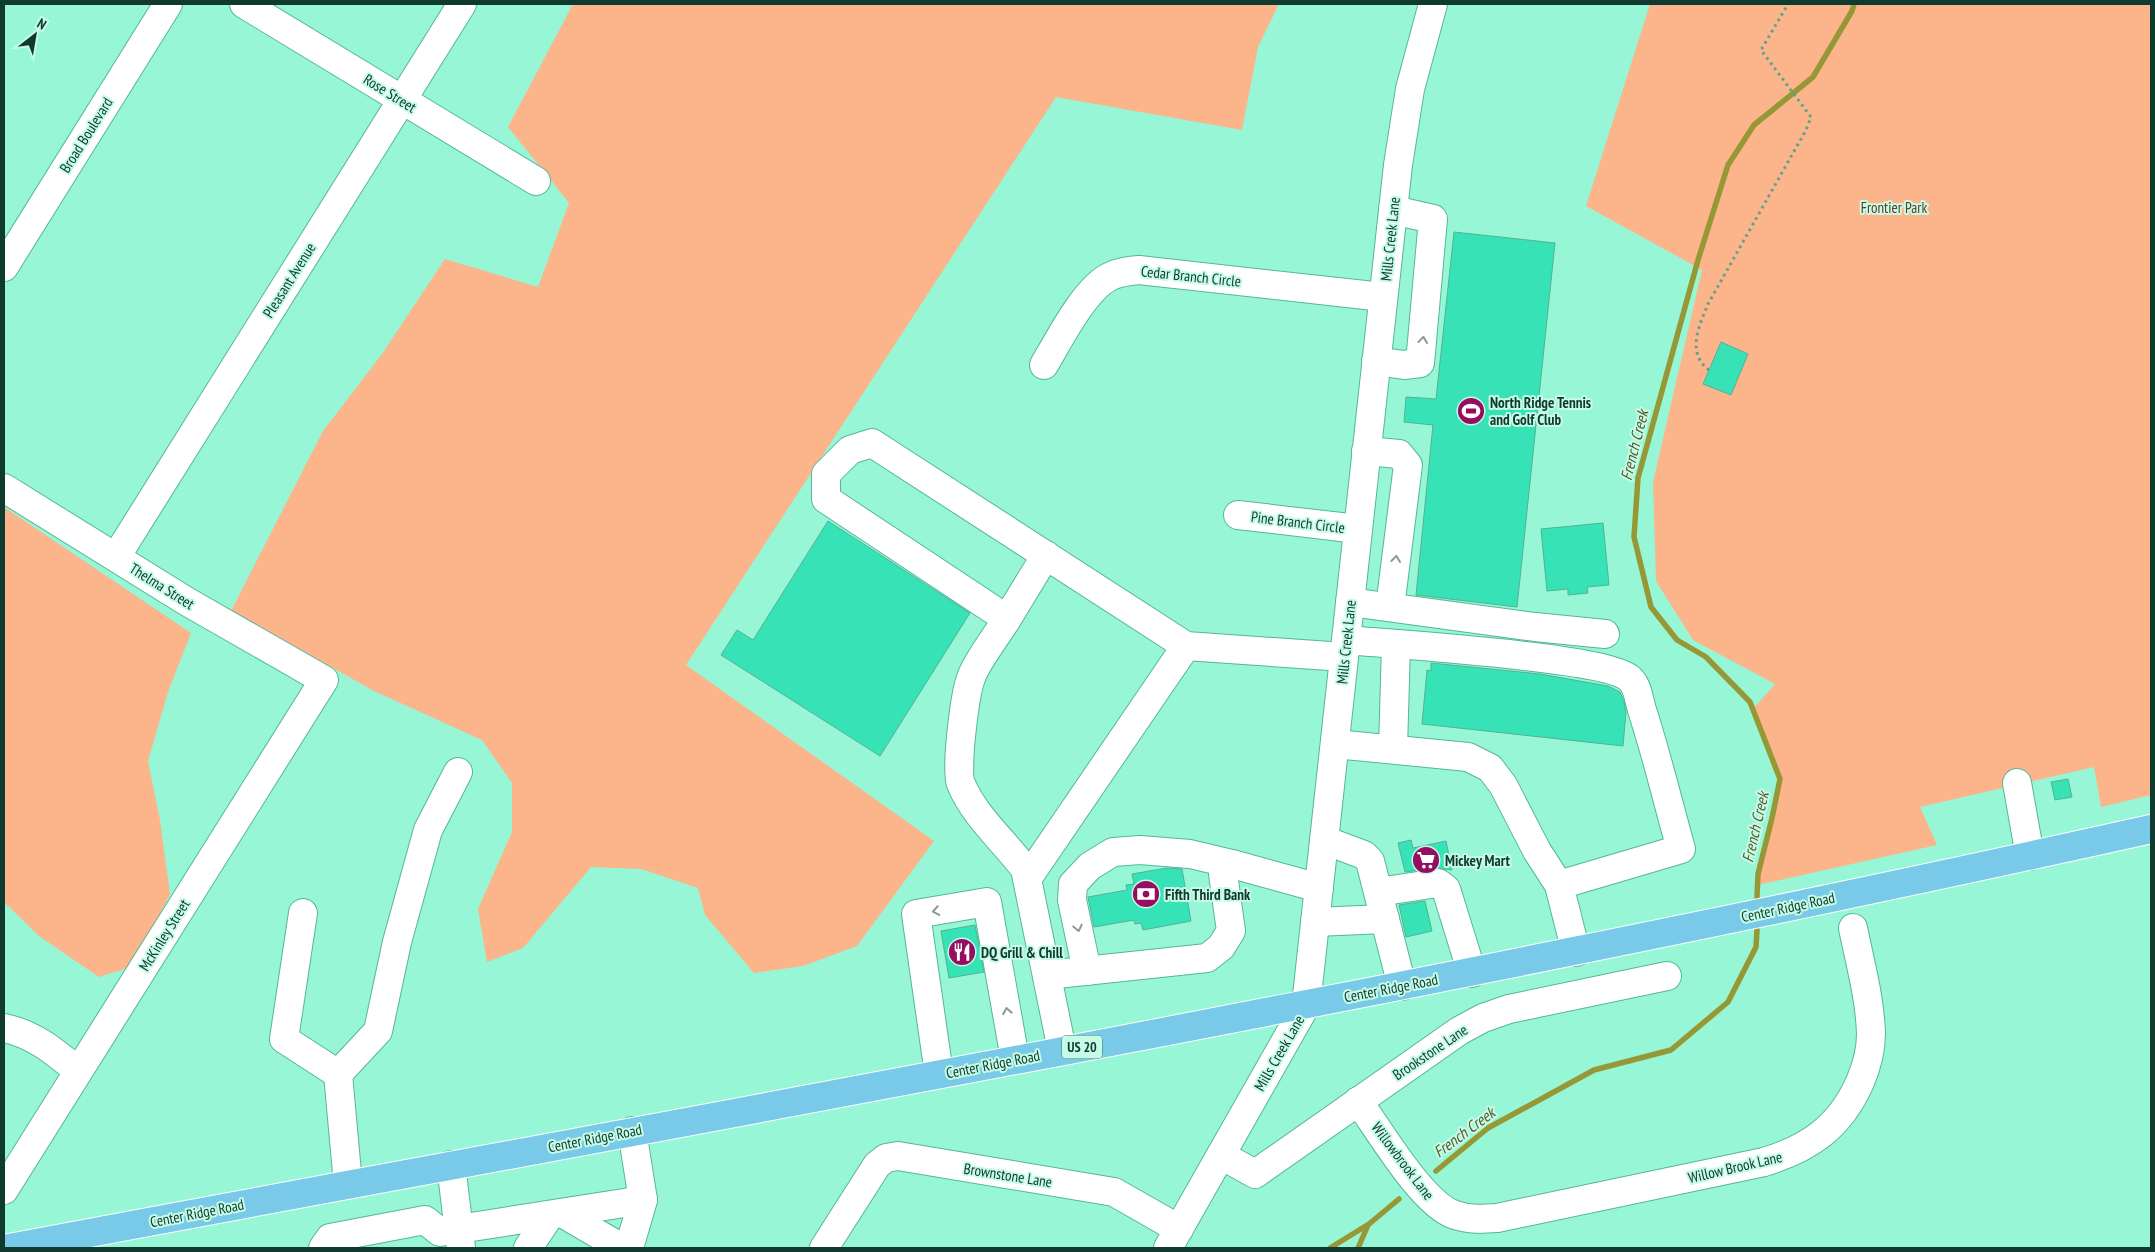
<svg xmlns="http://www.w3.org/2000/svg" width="2155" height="1252" font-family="'PT Sans Narrow',sans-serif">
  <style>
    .green { fill: #fcb48b }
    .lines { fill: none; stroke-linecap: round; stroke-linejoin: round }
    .stream { stroke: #969836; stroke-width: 5.5 }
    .building { fill: #37e3b6; stroke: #52b295 }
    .minor-casing { stroke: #56b698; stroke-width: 30 }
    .major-casing { stroke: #fff; stroke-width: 30 }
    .path { stroke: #5ba28b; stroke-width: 3; stroke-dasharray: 2.5 4; stroke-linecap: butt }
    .minor { stroke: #fff; stroke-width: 28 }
    .major { stroke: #79cae8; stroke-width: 28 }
    .oneway { stroke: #889c96 }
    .labels { text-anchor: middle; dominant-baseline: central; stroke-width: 4; stroke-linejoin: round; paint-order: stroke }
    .shield { fill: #c5fbe7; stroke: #467466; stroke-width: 1 }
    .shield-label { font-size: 14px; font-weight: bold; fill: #103a2e }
    .street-label { font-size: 15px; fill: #103a2e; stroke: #c5fbe7 }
    .park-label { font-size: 15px; fill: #653a20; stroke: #c5fbe7 }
    .poi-label { font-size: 15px; font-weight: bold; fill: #103a2e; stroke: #c5fbe7; text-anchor: start }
    .water-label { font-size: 16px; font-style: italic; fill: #585926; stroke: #c5fbe7 }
  </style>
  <rect width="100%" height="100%" fill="#97f6d6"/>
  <g class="green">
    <path d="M573,4H1279L1258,47L1242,130L1056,97L686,665L934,841L857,946L803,966L754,973L705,915L698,888L641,869L591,867L523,948L487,962L478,909L512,832V783L482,740L374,691L231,611L323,431L382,354L445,259L538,287L569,203L508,127Z"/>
    <path d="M1650,4H2151V795L2101,807L2094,767L1920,807L1937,845L1758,885V874L1772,819L1780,779L1753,709L1775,684L1693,640L1656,581L1653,482L1702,270L1586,206Z"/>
    <path d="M4,507L191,633L168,692L148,761L160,820L170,894L134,966L99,977L39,936L4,902Z"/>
  </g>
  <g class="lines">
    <g class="stream">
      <path d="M1757,897L1758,874L1772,818L1780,779L1750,702L1706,657L1677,640L1651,607L1634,537L1638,478L1698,260L1728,165L1754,125L1813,77L1852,11L1854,4"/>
      <path d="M1436,1171L1488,1128L1594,1070L1671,1050L1728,1002L1756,947L1757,930"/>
      <path d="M1330,1248L1369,1224L1399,1199"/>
      <path d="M1358,1248L1368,1225"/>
    </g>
  </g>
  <g class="building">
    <path d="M1454,232L1555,243L1517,607L1416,595L1433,425L1404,422L1406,397L1436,399Z"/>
    <path d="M1721,342L1748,354L1731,395L1703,384Z"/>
    <path d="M828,521L970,613L880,756L721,655L737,630L753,640Z"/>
    <path d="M1603,523L1609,585L1587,587L1588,593L1568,595V589L1547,591L1541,529Z"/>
    <path d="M1431,663L1540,674L1608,686L1620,692L1624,702L1626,712L1623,746L1422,724L1427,670L1431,671Z"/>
    <path d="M2068,779L2072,797L2055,800L2051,782Z"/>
    <path d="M1411,840L1413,848L1446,841L1452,870L1436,868L1405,872L1398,843Z"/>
    <path d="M1167,868L1182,869L1191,921L1143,930L1141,923L1135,924L1134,920L1094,927L1088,897L1127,890L1126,885L1134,884L1132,874Z"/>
    <path d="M1425,901L1432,931L1406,937L1399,905Z"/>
    <path d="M975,925L984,972L949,978L941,931Z"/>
  </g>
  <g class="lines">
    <defs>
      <g id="minor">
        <path d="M244,4L536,181"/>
        <path d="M4,267L168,4"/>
        <path d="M1376,361L1404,365L1420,363L1433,219L1393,210"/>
        <path d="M1044,365C1059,340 1084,290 1109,277C1118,272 1128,271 1139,270L1383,297"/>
        <path d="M1366,451L1399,454L1408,465L1390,607"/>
        <path d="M4,488L186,601L324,680L4,1190"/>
        <path d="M1238,515L1358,529"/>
        <path d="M116,557L462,4"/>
        <path d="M1350,602L1535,627L1605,634"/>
        <path d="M1007,619L1046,555"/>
        <path d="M1346,640C1389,644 1608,657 1630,679C1638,686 1639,701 1642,710C1657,756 1668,803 1681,849L1559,885L1576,952"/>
        <path d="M1335,744L1468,757L1490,768L1503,785L1537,851L1559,885"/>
        <path d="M1393,749L1396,644"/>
        <path d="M2017,783L2030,856"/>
        <path d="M1324,840L1364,855L1370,861L1402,986"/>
        <path d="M1027,879L1186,646"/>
        <path d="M1378,892L1438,883L1446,889L1472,973"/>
        <path d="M303,913L284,1039L338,1074"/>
        <path d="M1315,922L1385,919"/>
        <path d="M1087,971L1072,900L1073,884L1090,866L1113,852L1140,850L1190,854L1232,864"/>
        <path d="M1047,975L1207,958L1221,947L1231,931L1223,874L1232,864L1319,888"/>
        <path d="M4,1028C34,1034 55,1052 78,1071"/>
        <path d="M1062,1050L1025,869C1003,840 975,817 961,784C955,771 965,693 971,678C976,662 998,634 1007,619L826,499V474L850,450L872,443L1186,646L1344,657"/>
        <path d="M939,1074L916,914L987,902L1015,1059"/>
        <path d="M1358,1101C1380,1131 1422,1204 1455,1215C1470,1220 1483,1219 1497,1218L1764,1162C1810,1148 1840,1127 1860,1082C1866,1068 1871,1050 1871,1034C1870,998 1860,963 1853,928"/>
        <path d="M1221,1155L1255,1174L1459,1031L1483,1018L1509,1009L1667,976"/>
        <path d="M451,1165L461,1248"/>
        <path d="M348,1184L338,1074L378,1031L397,942L428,830L458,772"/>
        <path d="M562,1213L622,1248"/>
        <path d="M323,1248L330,1238L425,1220L440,1232L643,1200L632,1131"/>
        <path d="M528,1248L550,1215"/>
        <path d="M629,1248L643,1200"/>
        <path d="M824,1248L877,1165L886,1158L898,1156L1114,1192L1179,1229"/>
        <path d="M1168,1248L1306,1005L1398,165L1410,89L1433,4"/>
      </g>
      <path id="major" d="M9,1248C724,1114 1441,987 2151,829"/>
    </defs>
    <use href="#minor" class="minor-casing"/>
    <use href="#major" class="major-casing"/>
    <path class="path" d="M1709,370C1686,353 1699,326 1708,304L1806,130L1811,117L1761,50L1788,4"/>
    <use href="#minor" class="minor"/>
    <use href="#major" class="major"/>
  </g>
  <defs><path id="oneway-chevron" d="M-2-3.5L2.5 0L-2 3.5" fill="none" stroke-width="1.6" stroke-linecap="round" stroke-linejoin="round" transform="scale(1.25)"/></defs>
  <g class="oneway">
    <use href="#oneway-chevron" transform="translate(1423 340) rotate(-84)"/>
    <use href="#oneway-chevron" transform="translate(1396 559) rotate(-83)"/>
    <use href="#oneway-chevron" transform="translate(936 911) rotate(170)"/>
    <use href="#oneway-chevron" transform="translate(1078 928) rotate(78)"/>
    <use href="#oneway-chevron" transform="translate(1007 1011) rotate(-100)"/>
  </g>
  <defs>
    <symbol id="stadium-disc" viewBox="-11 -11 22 22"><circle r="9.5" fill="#970d62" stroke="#c5fbe7"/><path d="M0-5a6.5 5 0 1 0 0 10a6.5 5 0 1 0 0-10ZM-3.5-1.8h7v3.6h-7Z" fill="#fff"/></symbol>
    <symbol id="supermarket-disc" viewBox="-11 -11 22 22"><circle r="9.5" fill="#970d62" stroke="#c5fbe7"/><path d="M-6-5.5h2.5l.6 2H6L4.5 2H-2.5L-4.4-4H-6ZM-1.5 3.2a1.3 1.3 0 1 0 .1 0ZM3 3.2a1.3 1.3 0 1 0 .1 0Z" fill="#fff"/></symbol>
    <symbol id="bank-disc" viewBox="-11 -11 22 22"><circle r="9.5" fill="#970d62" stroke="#c5fbe7"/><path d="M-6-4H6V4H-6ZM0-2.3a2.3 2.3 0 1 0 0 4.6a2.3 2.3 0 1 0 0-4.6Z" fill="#fff"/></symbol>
    <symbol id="restaurant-disc" viewBox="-11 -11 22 22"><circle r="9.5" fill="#970d62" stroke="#c5fbe7"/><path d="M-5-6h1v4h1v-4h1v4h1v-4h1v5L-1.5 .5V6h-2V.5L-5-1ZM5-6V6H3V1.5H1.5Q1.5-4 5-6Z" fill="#fff"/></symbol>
  </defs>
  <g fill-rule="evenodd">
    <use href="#stadium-disc" x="1455" y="395" width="32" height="32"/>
    <use href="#supermarket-disc" x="1410" y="844" width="32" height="32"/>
    <use href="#bank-disc" x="1130" y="878" width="32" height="32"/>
    <use href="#restaurant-disc" x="946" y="936" width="32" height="32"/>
  </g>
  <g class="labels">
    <rect class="shield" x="1062" y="1035.5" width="40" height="23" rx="4"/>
    <g class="shield-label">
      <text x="1082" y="1047">US 20</text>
    </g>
    <g class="street-label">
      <text transform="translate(390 93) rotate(32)">Rose Street</text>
      <text transform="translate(86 135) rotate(-58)">Broad Boulevard</text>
      <text transform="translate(1390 239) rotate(-84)">Mills Creek Lane</text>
      <text transform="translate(1191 276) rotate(6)">Cedar Branch Circle</text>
      <text transform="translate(289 280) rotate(-58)">Pleasant Avenue</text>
      <text transform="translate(1298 522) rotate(7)">Pine Branch Circle</text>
      <text transform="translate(162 586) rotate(32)">Thelma Street</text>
      <text transform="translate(1346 642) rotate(-84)">Mills Creek Lane</text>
      <text transform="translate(1788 907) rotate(-12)">Center Ridge Road</text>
      <text transform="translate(164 935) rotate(-58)">McKinley Street</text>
      <text transform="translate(1391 988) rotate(-11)">Center Ridge Road</text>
      <text transform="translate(1430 1052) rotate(-34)">Brookstone Lane</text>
      <text transform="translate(1279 1053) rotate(-60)">Mills Creek Lane</text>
      <text transform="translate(993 1064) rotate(-11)">Center Ridge Road</text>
      <text transform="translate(595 1138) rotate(-11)">Center Ridge Road</text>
      <text transform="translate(1403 1161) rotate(53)">Willowbrook Lane</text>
      <text transform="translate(1735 1167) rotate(-13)">Willow Brook Lane</text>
      <text transform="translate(1008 1175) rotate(9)">Brownstone Lane</text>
      <text transform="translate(197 1213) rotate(-11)">Center Ridge Road</text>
    </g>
    <g class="park-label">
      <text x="1894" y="207">Frontier Park</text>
    </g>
    <g class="poi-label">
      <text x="1490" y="402">North Ridge Tennis<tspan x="1490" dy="17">and Golf Club</tspan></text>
      <text x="1445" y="860">Mickey Mart</text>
      <text x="1165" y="894">Fifth Third Bank</text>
      <text x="981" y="952">DQ Grill &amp; Chill</text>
    </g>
    <g class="water-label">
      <text transform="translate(1634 445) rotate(-76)">French Creek</text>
      <text transform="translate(1755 827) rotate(-77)">French Creek</text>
      <text transform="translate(1464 1132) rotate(-37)">French Creek</text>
    </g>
  </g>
  <rect width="2155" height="1252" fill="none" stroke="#103a2e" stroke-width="10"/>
  <g transform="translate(35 35) rotate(31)" stroke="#c5fbe7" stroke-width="4" paint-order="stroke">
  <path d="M0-4L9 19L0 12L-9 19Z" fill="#103a2e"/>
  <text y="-8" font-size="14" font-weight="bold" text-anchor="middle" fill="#103a2e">N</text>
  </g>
</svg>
